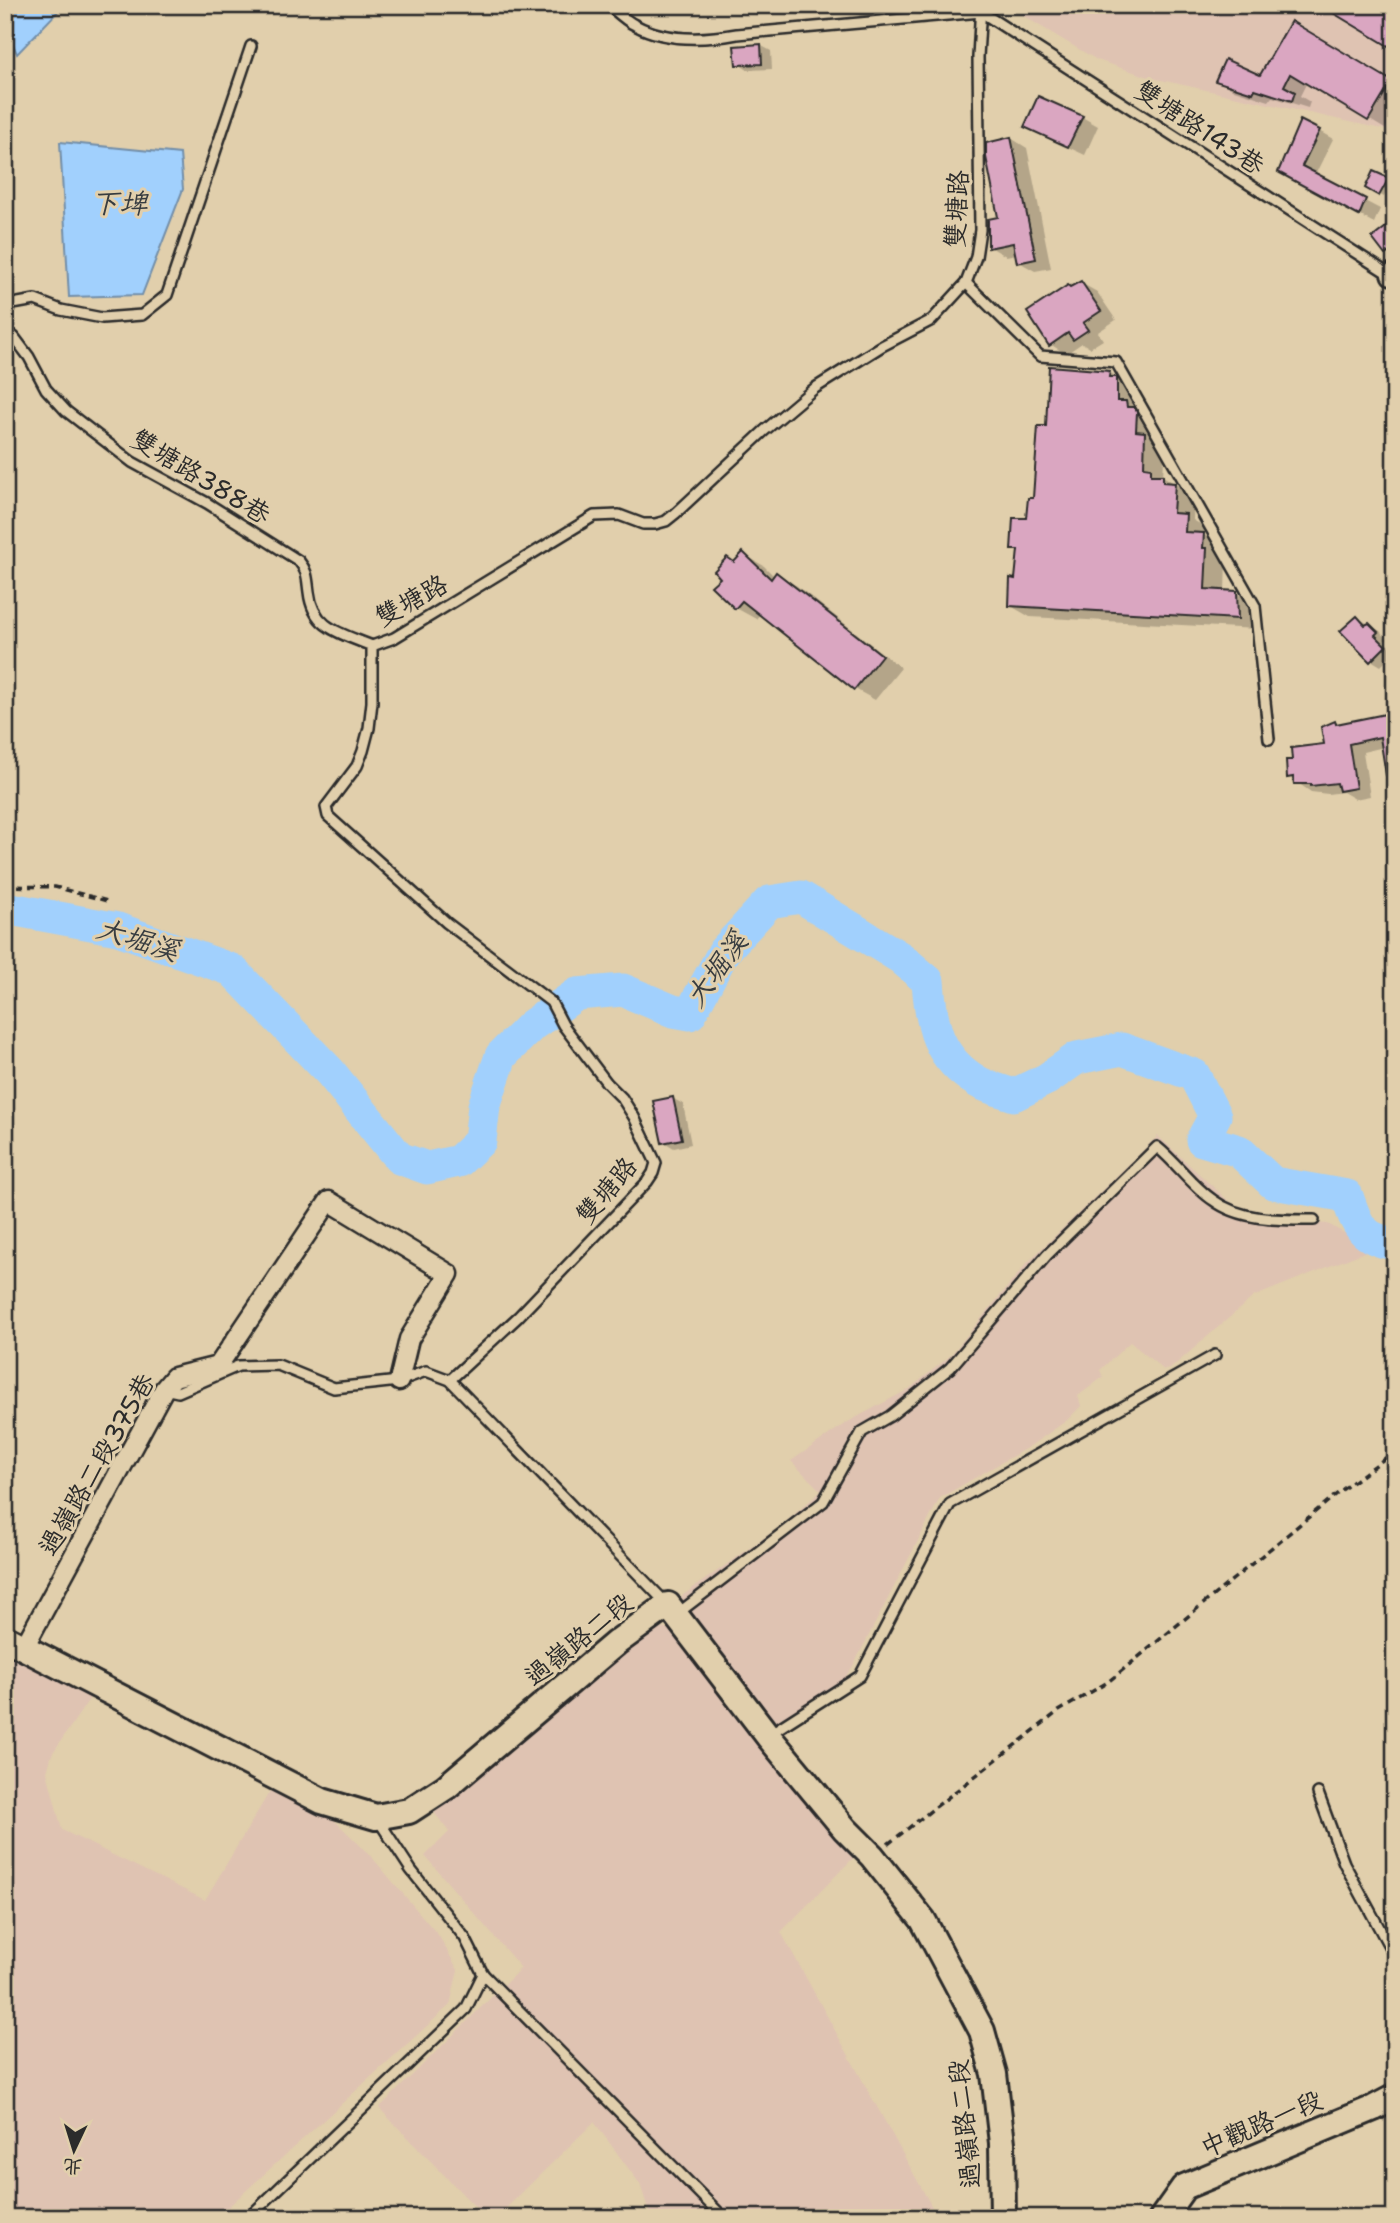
<svg xmlns="http://www.w3.org/2000/svg" width="1400" height="2223" font-family="'Shantell Sans','LXGW WenKai TC',sans-serif">
  <style>
    .built { fill: #dfc3b2 }
    .water { fill: #a1d0fd; stroke: #728ea9; stroke-width: 2 }
    .shadow { fill: #0003 }
    .lines { fill: none; stroke-linecap: round; stroke-linejoin: round }
    .river { stroke: #a1d0fd; stroke-width: 33 }
    .building { fill: #daa6c1; stroke: #2b2b2b; stroke-width: 2 }
    .lane-casing { stroke: #2b2b2b; stroke-width: 14 }
    .street-casing { stroke: #2b2b2b; stroke-width: 23 }
    .secondary-casing { stroke: #2b2b2b; stroke-width: 30 }
    .path { stroke: #2b2b2b; stroke-width: 3.5; stroke-dasharray: 7 5; stroke-linecap: butt }
    .lane { stroke: #e1cfac; stroke-width: 9 }
    .street { stroke: #e1cfac; stroke-width: 18 }
    .secondary { stroke: #e1cfac; stroke-width: 24 }
    .labels { text-anchor: middle; dominant-baseline: central; stroke-width: 6; stroke-linejoin: round; paint-order: stroke }
    .street-label { font-size: 26px; fill: #2b2b2b; stroke: #e1cfac }
    .water-label { font-size: 28px; font-style: italic; fill: #373c40; stroke: #e1cfac }
  </style>
  <rect width="100%" height="100%" fill="#e1cfac"/>
  <filter id="ink" filterUnits="userSpaceOnUse"><feTurbulence type="fractalNoise" baseFrequency=".0143" numOctaves="2"/><feDisplacementMap in="SourceGraphic" scale="14" xChannelSelector="R" yChannelSelector="G"/><feConvolveMatrix kernelMatrix="1 2 1 2 8 2 1 2 1" color-interpolation-filters="sRGB"/></filter>
  <g filter="url(#ink)">
    <g class="built">
      <path d="M1005,5H1395V132L1152,78L1097,60Z"/>
      <path d="M1158,1136L1247,1218L1328,1224L1372,1249L1253,1297L1170,1369L1164,1370L1130,1342L1100,1370L1103,1377L1078,1396L1081,1406L1066,1421L1030,1446L940,1498L853,1666L842,1682L771,1726L689,1622L679,1598L781,1526L821,1491L791,1461L846,1423L909,1389L950,1356L1027,1263Z"/>
      <path d="M654,1628L668,1629L676,1633L857,1854L781,1932L938,2218H651L640,2184L594,2122L496,2218H486L379,2108L521,1968L425,1856L449,1832L433,1811L637,1638Z"/>
      <path d="M5,1648L94,1692L52,1754L47,1772L62,1830L205,1900L270,1791L329,1815L370,1855L439,1936L458,1970L450,2005L216,2218H5Z"/>
    </g>
    <g class="water">
      <path d="M5,5H64L17,54L5,25Z"/>
      <path d="M60,142L180,154L183,189L142,295L69,297Z"/>
    </g>
    <g class="shadow">
      <path d="M852,5H985L986,8L875,25L853,12Z"/>
      <path d="M1292,23L1395,84V112L1385,129L1307,82L1300,96L1310,102L1308,108L1272,97L1269,101L1234,90L1218,81L1261,77Z"/>
      <path d="M760,45L771,51L772,69L748,70L738,64Z"/>
      <path d="M1082,117L1098,126L1085,155L1042,135Z"/>
      <path d="M1319,131L1333,139L1315,175L1380,209L1374,223L1294,180Z"/>
      <path d="M1011,138L1027,148L1051,268L1035,271L1019,262L1017,254L1006,256L990,247L1000,218Z"/>
      <path d="M1374,173L1392,182L1384,197L1367,187Z"/>
      <path d="M1395,226V259L1386,253Z"/>
      <path d="M1081,283L1097,292L1116,320L1098,332L1103,340L1090,348L1082,343L1066,354L1050,344L1071,288Z"/>
      <path d="M1109,372L1136,390V409L1146,414L1165,445L1163,476L1194,496L1193,520L1205,527L1204,535L1223,546L1222,558L1226,561L1225,592L1236,593L1256,604L1257,629L1030,617L1011,606L1017,580L1019,552L1013,549L1035,500L1048,428Z"/>
      <path d="M743,554L764,566L775,577L777,575L797,586L901,668L875,700L855,689L761,613L756,619L736,608L735,564Z"/>
      <path d="M1358,618L1380,631L1387,639L1384,641L1395,652L1381,666L1371,660Z"/>
      <path d="M1395,714V784L1389,780L1384,747L1363,752L1370,796L1355,799L1343,792L1328,794L1311,792L1289,777L1326,746L1335,723L1339,725Z"/>
      <path d="M672,1098L683,1104L691,1144L674,1148L664,1142Z"/>
    </g>
    <g class="lines">
      <path class="river" d="M5,908L118,929L232,970L330,1072L399,1158L427,1168L459,1161L480,1141L484,1106L501,1056L532,1025L577,994L623,990L673,1011L690,1014L724,951L769,902L801,897L901,958L928,981C931,1025 937,1058 978,1082C989,1088 1003,1091 1014,1095L1047,1079L1077,1058L1122,1049L1194,1075L1215,1116L1202,1140L1239,1151L1273,1183L1347,1196C1357,1226 1362,1239 1395,1244"/>
    </g>
    <g class="building">
      <path d="M1320,5H1395V50Z"/>
      <path d="M1291,21L1392,81L1368,121L1290,74L1284,86L1295,92L1292,101L1255,89L1253,93L1215,81L1225,59L1260,75Z"/>
      <path d="M761,44L762,64L736,65L734,46Z"/>
      <path d="M1038,96L1083,116L1068,147L1024,127Z"/>
      <path d="M1300,120L1320,130L1302,166L1366,199L1359,216L1278,172Z"/>
      <path d="M1011,137L1036,259L1017,263L1013,243L988,248V219L998,217L986,157V143Z"/>
      <path d="M1373,171L1389,178L1379,196L1365,188Z"/>
      <path d="M1395,220V248L1385,255L1372,238Z"/>
      <path d="M1081,281L1101,311L1083,323L1088,330L1073,340L1068,333L1049,346L1027,312L1068,285L1070,287Z"/>
      <path d="M1049,366L1110,371L1109,377H1117V401H1126L1127,407H1134L1137,412L1136,431L1145,432L1144,467L1151,468V475H1163V482L1175,483L1173,513L1186,514L1185,532L1204,533L1203,548H1207L1205,589L1237,591L1238,619L1009,606L1010,578L1015,579L1018,550H1011L1013,518H1026L1028,498H1033L1038,426H1046Z"/>
      <path d="M743,552L771,579L776,572L882,655L854,690L742,601L735,609L711,586L720,578L714,571L727,557L734,562Z"/>
      <path d="M1357,616L1365,625L1369,623L1378,632L1375,635L1386,646L1370,662L1340,631Z"/>
      <path d="M1395,712V775H1386L1380,737L1349,744L1356,788L1339,791L1337,783L1311,786V784H1294L1293,777L1287,778L1286,760H1292L1291,748L1324,744L1321,727L1335,721L1336,724Z"/>
      <path d="M673,1097L682,1139L662,1143L653,1101Z"/>
    </g>
    <g class="lines">
      <defs>
        <g id="lane">
          <path d="M609,5C617,12 626,21 635,25C666,42 704,40 737,34L981,12"/>
          <path d="M981,12L1392,276"/>
          <path d="M966,283L1040,356L1116,362L1255,606L1269,739"/>
          <path d="M5,310L13,304L35,300L61,310L102,318L142,315L167,295L251,46"/>
          <path d="M5,330L14,337L29,357L46,389L66,411L132,462L207,503L299,561C308,572 307,578 309,592C313,629 341,633 372,646"/>
          <path d="M450,1380L518,1317L647,1182L653,1173L656,1163L634,1117L622,1098L607,1083L563,1025L551,1002L447,923L328,816L326,807L357,766L363,751L369,728L372,702V646L394,638L594,516L619,515L643,524H655L666,521L676,513L764,431L815,388L882,346L932,320L966,283L976,257L980,230L978,57L981,5"/>
          <path d="M164,1389L178,1392L238,1366L278,1365L334,1388L399,1381L426,1371L450,1380L666,1603"/>
          <path d="M677,1614L823,1502L862,1432L890,1416L950,1368L1047,1255L1157,1147C1177,1163 1192,1186 1213,1200C1241,1221 1281,1220 1314,1220"/>
          <path d="M768,1735L860,1676L950,1504L1215,1355"/>
          <path d="M1318,1793L1344,1863L1395,1957"/>
          <path d="M483,1974L724,2218"/>
          <path d="M248,2218L466,2009L483,1974L465,1938L411,1870L377,1818"/>
        </g>
        <g id="street">
          <path d="M1391,275L1395,271"/>
          <path d="M23,1649L164,1389L174,1377L218,1366L329,1201L449,1274L409,1339L399,1381"/>
        </g>
        <g id="secondary">
          <path d="M5,1638L322,1801L376,1817L409,1811L446,1787L616,1643L668,1605L768,1736L845,1829L872,1856L923,1920L982,2031L994,2074L1002,2143L1003,2218"/>
          <path d="M1162,2218L1184,2187L1374,2108L1395,2097"/>
        </g>
      </defs>
      <use href="#lane" class="lane-casing"/>
      <use href="#street" class="street-casing"/>
      <use href="#secondary" class="secondary-casing"/>
      <g class="path">
        <path d="M5,886L55,887L111,902"/>
        <path d="M888,1844L1059,1711L1108,1682L1343,1489L1395,1451"/>
      </g>
      <use href="#lane" class="lane"/>
      <use href="#street" class="street"/>
      <use href="#secondary" class="secondary"/>
    </g>
  </g>
  <g class="labels">
    <g class="street-label">
      <text transform="translate(1200 127) rotate(33)">雙塘路143巷</text>
      <text transform="translate(956 209) rotate(-87)">雙塘路</text>
      <text transform="translate(201 476) rotate(31)">雙塘路388巷</text>
      <text transform="translate(411 600) rotate(-29)">雙塘路</text>
      <text transform="translate(606 1190) rotate(-50)">雙塘路</text>
      <text transform="translate(96 1464) rotate(-60)">過嶺路二段375巷</text>
      <text transform="translate(578 1639) rotate(-39)">過嶺路二段</text>
      <text transform="translate(1261 2123) rotate(-23)">中觀路一段</text>
      <text transform="translate(964 2124) rotate(-96)">過嶺路二段</text>
    </g>
    <g class="water-label">
      <text x="119" y="203">下埤</text>
      <text transform="translate(138 939) rotate(17)">大堀溪</text>
      <text transform="translate(716 969) rotate(-54)">大堀溪</text>
    </g>
  </g>
  <rect width="1400" height="2223" fill="none" stroke="#e1cfac" stroke-width="28"/>
  <rect x="14" y="14" width="1372" height="2195" fill="none" stroke="#2b2b2b" stroke-width="2.5" filter="url(#ink)"/>
  <g transform="translate(74 2150) rotate(184)" stroke="#e1cfac" stroke-width="5" paint-order="stroke">
  <path d="M0-5L12 26L0 18L-12 26Z" fill="#2b2b2b"/>
  <text y="-10" font-size="19" font-weight="bold" text-anchor="middle" fill="#2b2b2b">北</text>
  </g>
</svg>
